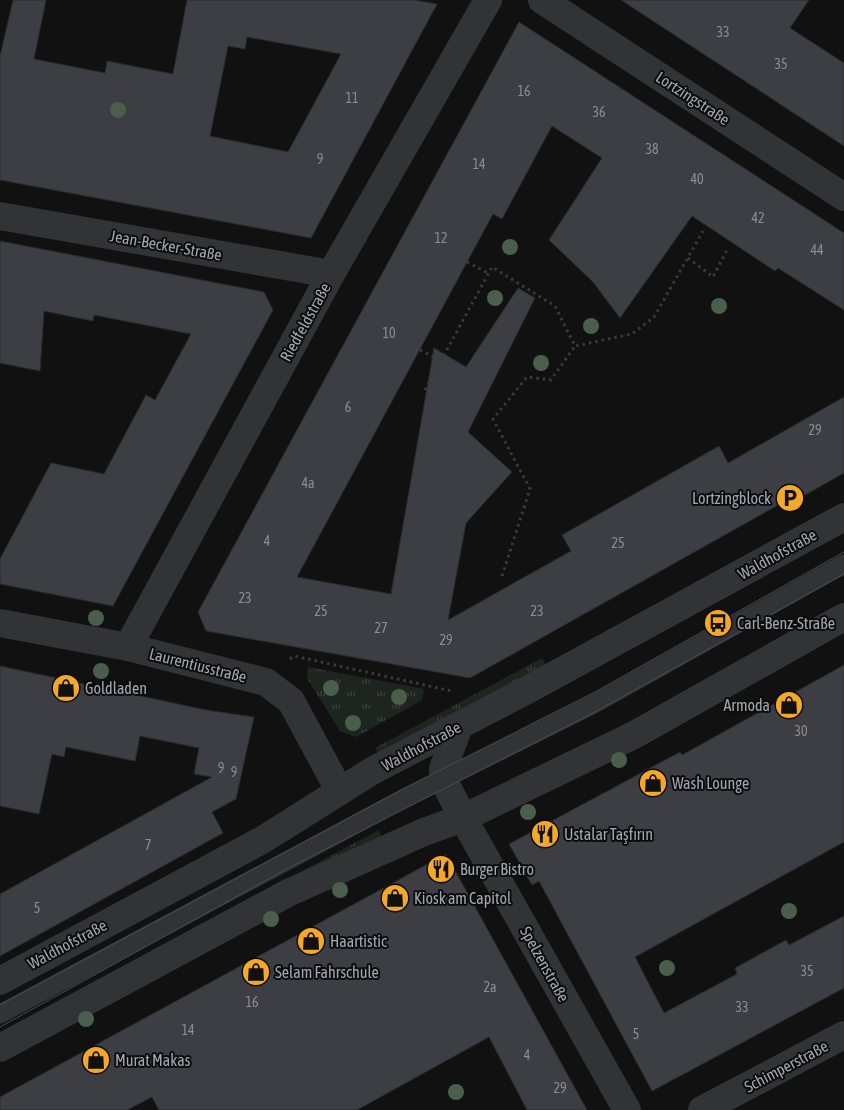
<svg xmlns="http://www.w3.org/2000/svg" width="844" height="1110" font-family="'Asap Condensed',sans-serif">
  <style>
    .grass { fill: url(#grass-tufts) }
    .building { fill: #3d3e43; stroke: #2b2b2f; fill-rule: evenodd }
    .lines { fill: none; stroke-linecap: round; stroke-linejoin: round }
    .path { stroke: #383a3e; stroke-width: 3; stroke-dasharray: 2.5 4; stroke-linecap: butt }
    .service { stroke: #323337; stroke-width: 19 }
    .minor { stroke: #323337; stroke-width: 28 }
    .tertiary { stroke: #323337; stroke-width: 28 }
    .tram { stroke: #494b51; stroke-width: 1 }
    .tree { fill: #4a5f4b }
    .labels { text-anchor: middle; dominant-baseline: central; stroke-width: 4; stroke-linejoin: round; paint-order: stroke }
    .number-label { font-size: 14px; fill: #898e97 }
    .street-label { font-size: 16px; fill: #a2a8b3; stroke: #0c0c0d }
    .poi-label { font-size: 16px; fill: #a2a8b3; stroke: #0c0c0d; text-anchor: start }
  </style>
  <defs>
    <pattern id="grass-tufts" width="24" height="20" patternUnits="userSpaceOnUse" patternTransform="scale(1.25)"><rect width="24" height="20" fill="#1d251e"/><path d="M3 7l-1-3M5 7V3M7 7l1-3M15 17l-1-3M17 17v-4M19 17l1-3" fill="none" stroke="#3b423c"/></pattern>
  </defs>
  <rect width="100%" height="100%" fill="#111112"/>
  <g class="grass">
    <path d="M542,658L549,671L381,758L375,748Z"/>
    <path d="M308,667L424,689L422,700L356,737L340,731L307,678Z"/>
    <path d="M379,830L383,841L303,874L300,872Z"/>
  </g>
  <g class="building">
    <path d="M13,0H46L34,59L105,73L107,61L173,74L187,0H414L437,4L311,238L0,180V56ZM247,37L341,54L288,152L210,136L228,46L245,49Z"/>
    <path d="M621,0H809L790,28L844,63V146Z"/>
    <path d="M519,22L844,233V310L778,268L775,271L692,216L620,318L593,282L549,240L602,158L552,126L502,219L493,214L297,577L391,594L434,348L466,367L518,288L535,298L468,432L512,472L466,523L448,620L571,551L562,535L719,446L728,463L844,397V473L805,495L803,491L470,678L206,631L198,612Z"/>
    <path d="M0,241L264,292L273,310L113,606L0,584V559L51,463L104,474L146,395L155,400L191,334L94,315L93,321L44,311L40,371L0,363Z"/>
    <path d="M844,665V842L635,957L664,1013L737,974L735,968L786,940L789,945L844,916V988L652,1091L539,881L532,885L509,844L680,752L682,755Z"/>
    <path d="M0,666L206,710L254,717L236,799L212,812L223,833L0,956V894L212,777L194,774L199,748L140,736L135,761L66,747L64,757L52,754L39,814L0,806Z"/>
    <path d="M446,854L587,1110H527L489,1037L357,1110H159L152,1097L127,1110H0V1097Z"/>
  </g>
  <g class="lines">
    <g class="path">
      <path d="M688,258L713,277L728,248"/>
      <path d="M467,262L488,273"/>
      <path d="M420,350L440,360"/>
      <path d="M425,390L492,267L555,306L575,346L632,334L654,317L703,231"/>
      <path d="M502,576L530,489L493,419L527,377L551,380L575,346"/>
      <path d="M290,659L294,656L452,691"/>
    </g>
    <path class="service" d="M0,1014L399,801L594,704L844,564"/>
    <g class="minor">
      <path d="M542,0L844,197"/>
      <path d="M0,216L331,274"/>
      <path d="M0,623L128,647L266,682L291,701L339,790"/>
      <path d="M128,647L331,274L488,0"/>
      <path d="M463,818L627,1110"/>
      <path d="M702,1110L844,1035"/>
    </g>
    <g class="tertiary">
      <path d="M459,726L443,769V779L463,818"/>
      <path d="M0,981L264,839L372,771L529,689L844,517"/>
      <path d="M0,1048L288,893L424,832L463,818L634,735L844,617"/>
    </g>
    <g class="tram">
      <path d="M0,1005L403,789L595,692L844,552"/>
      <path d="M0,1027L292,866L593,713L844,574"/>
    </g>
  </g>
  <g class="tree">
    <circle cx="118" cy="110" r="8"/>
    <circle cx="510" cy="247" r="8"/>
    <circle cx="495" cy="298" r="8"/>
    <circle cx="719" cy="306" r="8"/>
    <circle cx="591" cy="326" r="8"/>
    <circle cx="541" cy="363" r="8"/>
    <circle cx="96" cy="618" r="8"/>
    <circle cx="101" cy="671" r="8"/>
    <circle cx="331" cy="688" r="8"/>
    <circle cx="399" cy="697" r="8"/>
    <circle cx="353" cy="723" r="8"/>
    <circle cx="619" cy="760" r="8"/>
    <circle cx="528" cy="812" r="8"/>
    <circle cx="340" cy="890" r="8"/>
    <circle cx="789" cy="911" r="8"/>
    <circle cx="271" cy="919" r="8"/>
    <circle cx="667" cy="968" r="8"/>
    <circle cx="86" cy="1019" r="8"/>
    <circle cx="456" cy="1092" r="8"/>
  </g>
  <defs>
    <symbol id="parking-disc" viewBox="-11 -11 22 22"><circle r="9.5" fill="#f3a828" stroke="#0c0c0d"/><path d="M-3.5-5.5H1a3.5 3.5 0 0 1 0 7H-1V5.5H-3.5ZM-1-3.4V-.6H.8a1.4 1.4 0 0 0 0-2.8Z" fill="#111"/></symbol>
    <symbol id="bus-disc" viewBox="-11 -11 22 22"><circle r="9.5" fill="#f3a828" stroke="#0c0c0d"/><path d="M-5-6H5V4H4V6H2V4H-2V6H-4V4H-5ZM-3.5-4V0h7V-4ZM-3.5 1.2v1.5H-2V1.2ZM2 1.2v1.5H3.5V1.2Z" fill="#111"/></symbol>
    <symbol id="shop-disc" viewBox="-11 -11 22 22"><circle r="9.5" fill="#f3a828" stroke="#0c0c0d"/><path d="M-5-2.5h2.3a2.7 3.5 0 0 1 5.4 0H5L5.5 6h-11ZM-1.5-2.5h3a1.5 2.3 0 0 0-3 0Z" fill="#111"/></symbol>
    <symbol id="restaurant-disc" viewBox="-11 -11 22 22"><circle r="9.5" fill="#f3a828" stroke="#0c0c0d"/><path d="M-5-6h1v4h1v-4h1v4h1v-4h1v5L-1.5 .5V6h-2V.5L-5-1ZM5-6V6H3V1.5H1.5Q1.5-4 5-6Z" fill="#111"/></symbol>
  </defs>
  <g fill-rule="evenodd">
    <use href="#parking-disc" x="774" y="482" width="32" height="32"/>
    <use href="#bus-disc" x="702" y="607" width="32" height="32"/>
    <use href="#shop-disc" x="50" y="672" width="32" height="32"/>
    <use href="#shop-disc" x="773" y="689" width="32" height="32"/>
    <use href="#shop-disc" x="637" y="767" width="32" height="32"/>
    <use href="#restaurant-disc" x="529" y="818" width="32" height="32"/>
    <use href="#restaurant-disc" x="425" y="853" width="32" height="32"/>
    <use href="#shop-disc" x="379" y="882" width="32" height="32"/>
    <use href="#shop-disc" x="295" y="925" width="32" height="32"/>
    <use href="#shop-disc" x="240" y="956" width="32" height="32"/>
    <use href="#shop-disc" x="80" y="1044" width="32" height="32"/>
  </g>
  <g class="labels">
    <g class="number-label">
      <text x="723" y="32">33</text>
      <text x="781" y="64">35</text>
      <text x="524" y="91">16</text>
      <text x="352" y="98">11</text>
      <text x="599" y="112">36</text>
      <text x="652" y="149">38</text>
      <text x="320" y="159">9</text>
      <text x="479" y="164">14</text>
      <text x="697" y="179">40</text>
      <text x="758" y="218">42</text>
      <text x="441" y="238">12</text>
      <text x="817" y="250">44</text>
      <text x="389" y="333">10</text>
      <text x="348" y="407">6</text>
      <text x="815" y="430">29</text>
      <text x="308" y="483">4a</text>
      <text x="267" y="541">4</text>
      <text x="618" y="543">25</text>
      <text x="245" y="598">23</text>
      <text x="321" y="611">25</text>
      <text x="537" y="611">23</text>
      <text x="381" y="628">27</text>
      <text x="446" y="640">29</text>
      <text x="801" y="731">30</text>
      <text x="221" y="768">9</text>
      <text x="234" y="772">9</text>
      <text x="148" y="845">7</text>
      <text x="37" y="908">5</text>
      <text x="807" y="971">35</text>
      <text x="490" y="987">2a</text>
      <text x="252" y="1002">16</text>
      <text x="742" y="1007">33</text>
      <text x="188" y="1030">14</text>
      <text x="636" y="1034">5</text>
      <text x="527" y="1055">4</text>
      <text x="560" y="1088">29</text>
    </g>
    <g class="street-label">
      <text transform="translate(693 98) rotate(33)">Lortzingstraße</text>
      <text transform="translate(166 245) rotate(10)">Jean-Becker-Straße</text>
      <text transform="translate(305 322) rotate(-61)">Riedfeldstraße</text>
      <text transform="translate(777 554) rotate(-29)">Waldhofstraße</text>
      <text transform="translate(198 665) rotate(14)">Laurentiusstraße</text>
      <text transform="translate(421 746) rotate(-28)">Waldhofstraße</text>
      <text transform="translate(67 944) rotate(-28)">Waldhofstraße</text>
      <text transform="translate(545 964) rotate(61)">Spelzenstraße</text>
      <text transform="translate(786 1066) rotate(-28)">Schimperstraße</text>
    </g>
    <g class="poi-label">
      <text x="771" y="498" text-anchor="end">Lortzingblock</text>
      <text x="737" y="623">Carl-Benz-Straße</text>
      <text x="85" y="688">Goldladen</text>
      <text x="770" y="705" text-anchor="end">Armoda</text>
      <text x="672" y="783">Wash Lounge</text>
      <text x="564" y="834">Ustalar Taşfırın</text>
      <text x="460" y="869">Burger Bistro</text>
      <text x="414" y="898">Kiosk am Capitol</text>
      <text x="330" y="941">Haartistic</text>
      <text x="275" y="972">Selam Fahrschule</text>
      <text x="115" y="1060">Murat Makas</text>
    </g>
  </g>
</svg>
